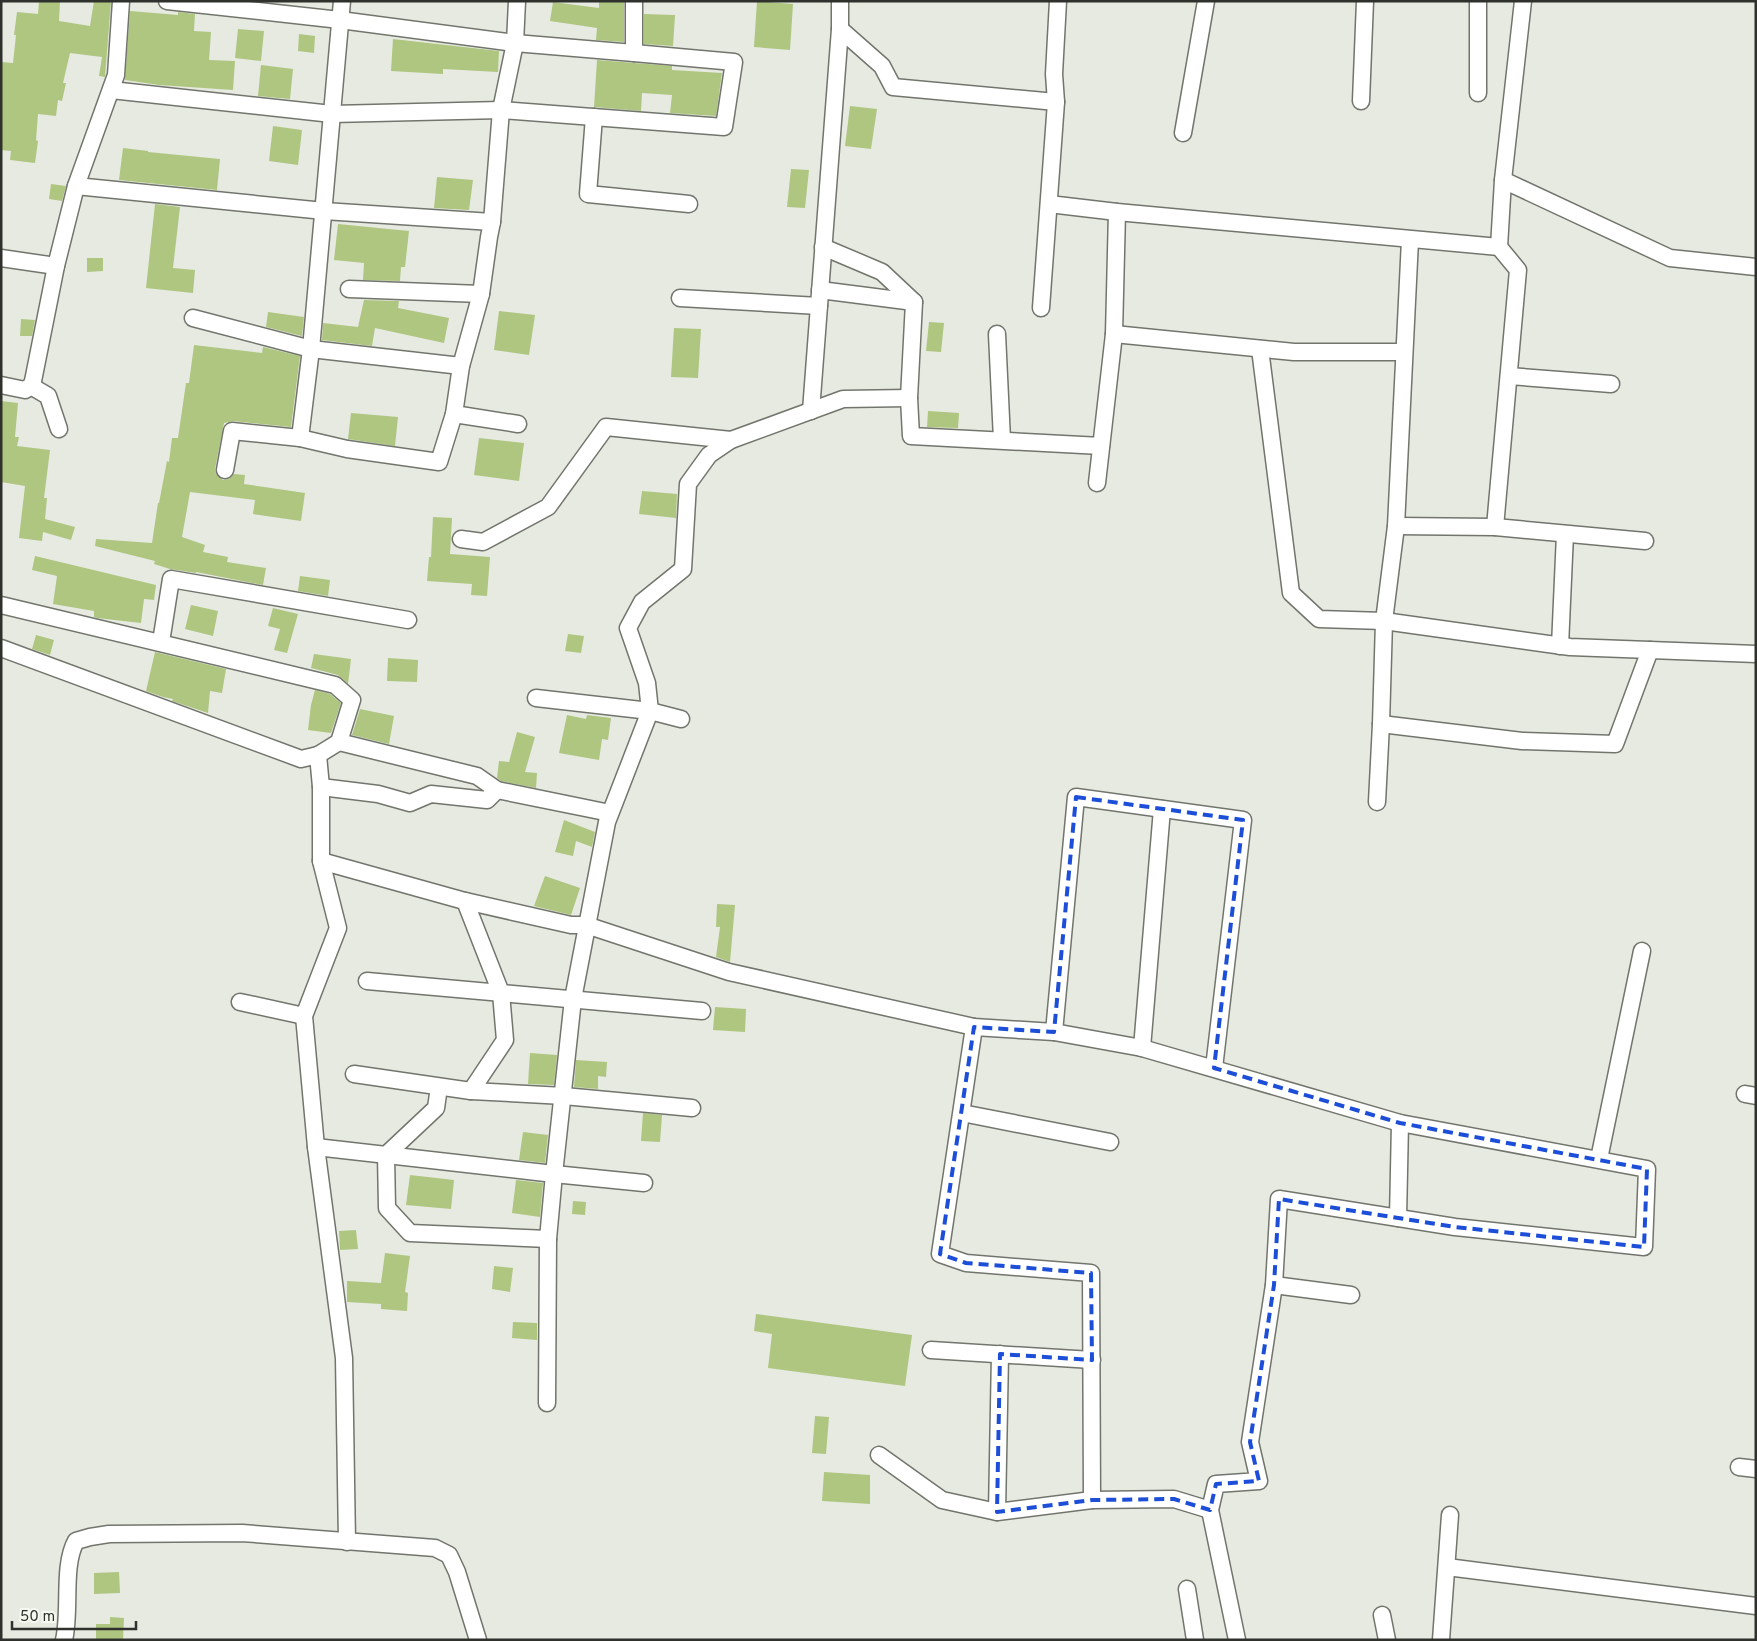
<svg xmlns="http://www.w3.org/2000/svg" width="1757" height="1641" font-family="Overpass,sans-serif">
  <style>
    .building { fill: #aec680 }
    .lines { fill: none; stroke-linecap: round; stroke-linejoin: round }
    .minor-casing { stroke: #71756c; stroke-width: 19 }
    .minor { stroke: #fff; stroke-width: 16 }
    .marked { fill: none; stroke: #1d4ed8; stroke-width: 4; stroke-dasharray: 10 6; stroke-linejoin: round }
  </style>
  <rect width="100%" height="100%" fill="#e7eae1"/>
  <g class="building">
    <path d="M39,1H60L59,21L90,26L94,1H111L105,77L99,76L102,57L70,53L63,83H66L62,101L58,100L56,116L38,114L36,140L38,141L35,163L10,160L11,151L1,150V62L13,63L16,35H14L17,12L38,14Z"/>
    <path d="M599,1H624V42L596,40L597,28L550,21L553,2L599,8Z"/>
    <path d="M757,1L793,4L790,50L754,47Z"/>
    <path d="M130,11L178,15V12L195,14L194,31L211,32L209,60L235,61L233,90L159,85L125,80Z"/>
    <path d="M644,14L675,15L673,46L644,44Z"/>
    <path d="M238,29L264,31L261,61L235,58Z"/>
    <path d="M299,34L315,36L314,53L298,51Z"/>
    <path d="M393,39L499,51L498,72L443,69V74L391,71Z"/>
    <path d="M597,60L672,66V70L722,73L716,116L670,113L672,95L642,93L641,111L594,107Z"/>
    <path d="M261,65L293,69L290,99L258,96Z"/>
    <path d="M850,106L877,109L871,149L845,146Z"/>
    <path d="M273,126L302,130L298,165L269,161Z"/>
    <path d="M123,148L148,151V152L220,159L217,190L119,180Z"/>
    <path d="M791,169L809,170L805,208L787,207Z"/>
    <path d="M437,177L473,180L469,210L434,208Z"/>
    <path d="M51,184L66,186L62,201L49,199Z"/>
    <path d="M155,204L180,207L173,268L195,270L193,293L146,288Z"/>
    <path d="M338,224L409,231L405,267H401L400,281L363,280L364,263L334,260Z"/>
    <path d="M87,258H103V271L87,272Z"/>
    <path d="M364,300L399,301L398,308L449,318L444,343L375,328L372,346L322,340L323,323L358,327Z"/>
    <path d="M499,311L535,315L529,355L494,350Z"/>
    <path d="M268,312L304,317L302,336L266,327Z"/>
    <path d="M21,319L35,320L32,336H20Z"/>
    <path d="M929,322L944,323L941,352L926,351Z"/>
    <path d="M674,328L701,329L698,378L671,377Z"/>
    <path d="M194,345L262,353L263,347L300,356L291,427L233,421L224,423L215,469L216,474L223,480L229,479L234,474L245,475L244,484L305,493L301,521L253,514L255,500L190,492L182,537L205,545L203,552L228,557L227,562L266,568L263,585L196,572V573L170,569L154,564L155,561L95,546L96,539L152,543L158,503H159L167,461L169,462L172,438H178L186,383H189Z"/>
    <path d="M1,401L18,403L15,437H19L17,446L50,450L44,498H47L45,519L75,527L71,540L43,532L42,541L19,538L25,486L1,482Z"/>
    <path d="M928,411L959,413L958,428L927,427Z"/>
    <path d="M351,413L398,417L395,446L348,439Z"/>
    <path d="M479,438L524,443L519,481L474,475Z"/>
    <path d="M642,491L677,494L676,518L639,514Z"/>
    <path d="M433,517L452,518L450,554L490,557L487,596L471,595L472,584L427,581L429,557H431Z"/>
    <path d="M35,556L156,585L154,600L144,599L141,623L97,618L94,617V611L53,604L57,576L32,570Z"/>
    <path d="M300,576L330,580L328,596L298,591Z"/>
    <path d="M191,605L218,611L213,636L185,629Z"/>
    <path d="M273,608L298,614L287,653L274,650L280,629L268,626Z"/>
    <path d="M568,634L584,636L581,653L565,651Z"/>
    <path d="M36,635L54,640L50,655L32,649Z"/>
    <path d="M155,652L226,669L222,693L210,691L208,713L172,701L173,699L163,697L146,691Z"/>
    <path d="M314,654L351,659L348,684L338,675L311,668Z"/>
    <path d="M388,658L418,660L417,682L387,681Z"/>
    <path d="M315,690L330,694L341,703L331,733L308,730L311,705Z"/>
    <path d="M360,709L394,716L389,744L352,735Z"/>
    <path d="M567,715L586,719L587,715L611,718L608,740L602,739L599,760L559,753Z"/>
    <path d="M517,732L535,737L525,772L537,773L536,788L501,781L497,778L499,761L509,762Z"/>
    <path d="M564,820L595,832L592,847L576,841L573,856L555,852Z"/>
    <path d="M545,876L580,888L571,915L534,906Z"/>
    <path d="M717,904L735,905L730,962L716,957L720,927H716Z"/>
    <path d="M715,1007L746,1009L745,1032L713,1030Z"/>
    <path d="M530,1053L557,1055L554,1085L528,1084Z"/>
    <path d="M576,1060L607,1062L606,1077L598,1076V1089L574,1087Z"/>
    <path d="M643,1113L662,1115L660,1142L641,1141Z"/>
    <path d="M523,1132L548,1135L545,1163L519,1160Z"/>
    <path d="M410,1175L454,1180L451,1209L406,1205Z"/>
    <path d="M516,1180L543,1183L540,1217L512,1213Z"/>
    <path d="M573,1201L586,1202L585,1215L572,1214Z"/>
    <path d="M356,1230L358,1249L340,1250L339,1231Z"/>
    <path d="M385,1253L410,1256L405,1292L408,1293L407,1311L381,1309V1304L347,1302V1281L381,1283Z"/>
    <path d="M494,1266L513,1268L510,1292L492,1289Z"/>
    <path d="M756,1314L912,1335L905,1386L768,1368L772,1334L754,1331Z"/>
    <path d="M513,1322L537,1323V1340L512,1338Z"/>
    <path d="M815,1416L829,1417L826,1454L812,1453Z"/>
    <path d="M824,1472L870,1475V1504L822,1501Z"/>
    <path d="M119,1572L120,1593L94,1594V1573Z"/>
    <path d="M110,1617L124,1618L123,1640H96V1624H110Z"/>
  </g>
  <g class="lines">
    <defs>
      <g id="minor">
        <path d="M167,1L340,20L515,43L634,53V1"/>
        <path d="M840,29L882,66L893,87L1056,102"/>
        <path d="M111,90L332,114L501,110L724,127L734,62L634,53"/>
        <path d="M1478,93V1"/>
        <path d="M1361,101L1365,1"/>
        <path d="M594,117L588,194L689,204"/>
        <path d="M1183,133L1206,1"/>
        <path d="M1503,180L1523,1"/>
        <path d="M76,186L324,211L492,222"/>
        <path d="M1049,204L1117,212L1499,247L1503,180L1670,258L1756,267"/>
        <path d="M823,247L882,272L914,302L909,398L911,436L1101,446"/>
        <path d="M1,258L56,266"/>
        <path d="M349,289L481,294"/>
        <path d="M820,290L914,302"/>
        <path d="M680,298L819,306"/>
        <path d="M1041,308L1056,102L1054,74L1058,1"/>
        <path d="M193,318L311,349L461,366"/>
        <path d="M997,334L1002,440"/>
        <path d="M1114,334L1294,352H1403"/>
        <path d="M1260,349L1291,593L1319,619L1384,621L1570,647L1756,654"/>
        <path d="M1509,376L1611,384"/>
        <path d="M1,385L25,390L31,386L33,381L56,266L76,186L116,75L121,1"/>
        <path d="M31,386L48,396L59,429"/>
        <path d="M811,411L840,29V1"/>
        <path d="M454,414L518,424"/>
        <path d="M300,438L311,349L342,1"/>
        <path d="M225,470L232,431L300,438L347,449L439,462L454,414L461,366L481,294L489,237L492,222L501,110L515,43L517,1"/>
        <path d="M1097,483L1114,334L1117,212"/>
        <path d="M1396,526L1495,527L1645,541"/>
        <path d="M1495,527L1518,270L1499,247"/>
        <path d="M461,539L483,542L548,507L606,427L731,440"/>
        <path d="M1,605L335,685L352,700L339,742L318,755L321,787V861"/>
        <path d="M161,642L171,579L408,620"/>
        <path d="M1560,646L1565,534"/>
        <path d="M1,648L301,759L318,755"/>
        <path d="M536,698L650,711L681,719"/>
        <path d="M1381,724L1522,741L1615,744L1650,650"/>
        <path d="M339,742L477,776L497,790L610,813"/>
        <path d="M321,787L378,794L410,803L431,794L487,800L497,790"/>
        <path d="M1377,802L1381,724L1384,621L1396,526L1410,240"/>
        <path d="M465,901L501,993L505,1040L471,1091"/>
        <path d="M367,981L702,1011"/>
        <path d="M240,1002L304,1016"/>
        <path d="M974,1027L940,1254L966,1263L1091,1273L1092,1500"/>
        <path d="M1054,1032L1076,797L1243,820L1214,1068"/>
        <path d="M1142,1048L1162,809"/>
        <path d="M354,1074L471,1091L564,1096L692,1108"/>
        <path d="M439,1087L436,1108L386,1155L387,1208L410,1233L548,1239"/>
        <path d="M1745,1094L1756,1096"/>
        <path d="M962,1113L1110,1142"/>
        <path d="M316,1147L554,1174L644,1183"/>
        <path d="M1599,1159L1642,951"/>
        <path d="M1398,1218L1400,1123"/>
        <path d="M1274,1285L1351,1295"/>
        <path d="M931,1350L1092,1360"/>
        <path d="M547,1403L548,1239L554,1174L573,999L607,822L650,711L647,683L628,628L642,602L683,569L688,484L709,455L731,440L843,399L909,398"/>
        <path d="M879,1455L942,1500L997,1512L1092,1500L1174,1499L1210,1510"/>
        <path d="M1739,1467L1756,1469"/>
        <path d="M997,1512L1000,1354"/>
        <path d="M347,1542L344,1358L316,1147L304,1016L338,928L321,861L461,900L571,925H586L729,972L974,1027L1054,1032L1142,1048L1400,1123L1647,1169L1644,1247L1455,1227L1279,1199L1274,1285L1250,1442L1259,1481L1216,1484L1210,1510L1237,1640"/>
        <path d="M1447,1567L1756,1606"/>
        <path d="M1187,1589L1195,1640"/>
        <path d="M1382,1615L1387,1640"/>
        <path d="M64,1640C71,1611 62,1566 76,1541L90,1537L109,1534L242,1533L435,1548L449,1555L457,1572L478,1640"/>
        <path d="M1441,1640L1450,1515"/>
      </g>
    </defs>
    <use href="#minor" class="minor-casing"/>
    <use href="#minor" class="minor"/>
  </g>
  <path class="marked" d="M1076,797L1243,820L1214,1068L1400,1123L1647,1169L1644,1247L1455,1227L1279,1199L1274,1285L1250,1442L1259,1481L1216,1484L1210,1510L1174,1499L1092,1500L997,1512L1000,1354L1092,1360L1091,1273L966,1263L940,1254L974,1027L1054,1032Z"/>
  <rect width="1757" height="1641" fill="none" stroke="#2f312d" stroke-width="5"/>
  <path d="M12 1621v8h124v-8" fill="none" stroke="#2f312d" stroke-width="2.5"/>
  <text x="20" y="1621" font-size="15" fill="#2f312d" stroke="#f4f8ee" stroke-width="4" paint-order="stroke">50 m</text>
</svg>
